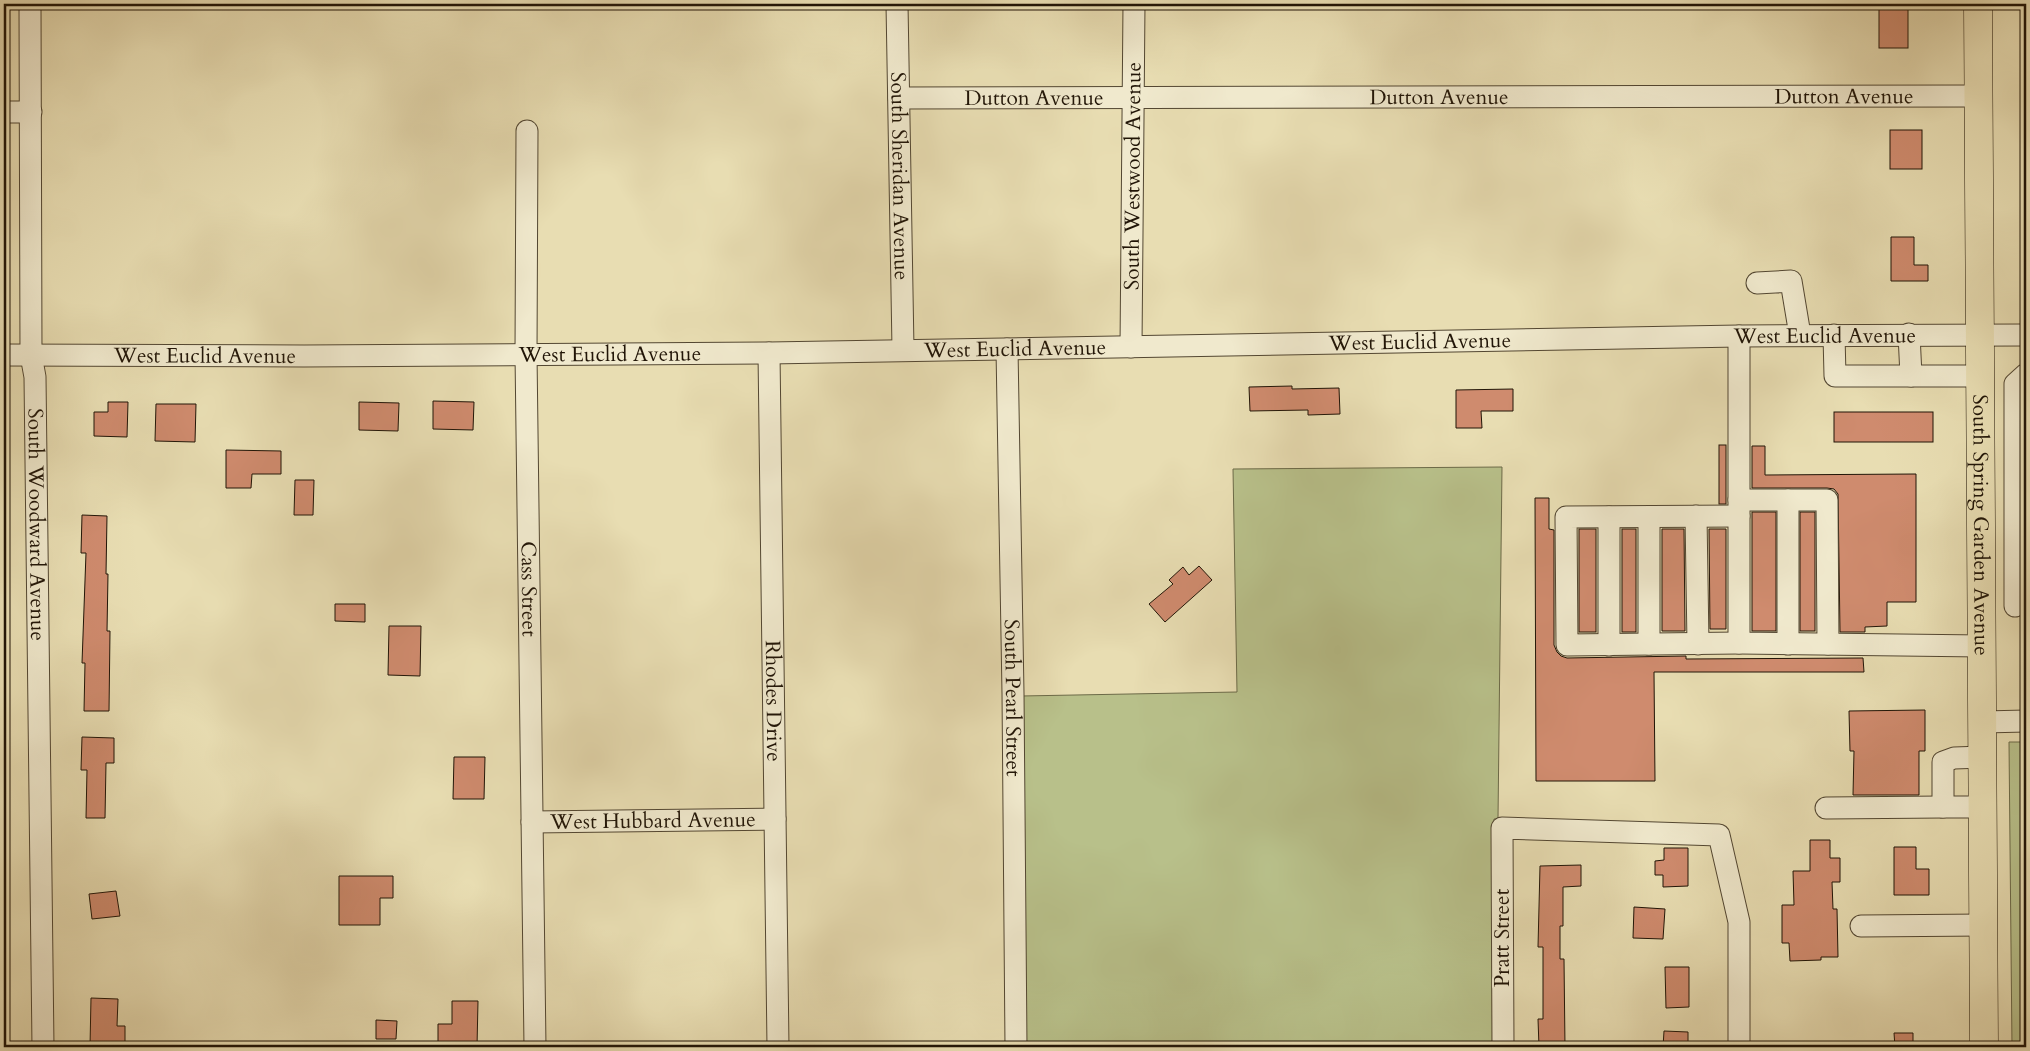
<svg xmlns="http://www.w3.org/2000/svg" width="2030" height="1051" font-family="Cardo,serif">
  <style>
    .green { fill: #b8c08a; stroke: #6c6a48 }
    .building { fill: #cf8b6e; stroke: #211507 }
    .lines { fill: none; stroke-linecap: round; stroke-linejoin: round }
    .minor-casing { stroke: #534732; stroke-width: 23 }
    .highway-casing { stroke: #211507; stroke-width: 29 }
    .minor { stroke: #f0e9cd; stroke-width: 21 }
    .highway { stroke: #e8ddb2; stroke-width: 28 }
    .labels { text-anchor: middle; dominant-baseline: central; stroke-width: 4; stroke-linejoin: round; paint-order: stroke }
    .street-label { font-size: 21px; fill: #211507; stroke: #f0e9cd }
  </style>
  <rect width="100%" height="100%" fill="#e8ddb2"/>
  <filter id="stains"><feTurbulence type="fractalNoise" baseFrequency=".004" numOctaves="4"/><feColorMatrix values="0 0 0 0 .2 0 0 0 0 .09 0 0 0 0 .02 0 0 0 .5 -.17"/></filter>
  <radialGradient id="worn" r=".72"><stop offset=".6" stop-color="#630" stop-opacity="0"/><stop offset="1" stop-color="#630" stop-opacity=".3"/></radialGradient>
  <g class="green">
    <path d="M1502,467L1498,819H1494V1047H1024L1021,696L1237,692L1233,469Z"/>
    <path d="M2009,742H2026V1047H2012Z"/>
  </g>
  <g class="building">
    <rect x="1879" y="4" width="29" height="44"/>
    <rect x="1890" y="130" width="32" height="39"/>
    <path d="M1891,237H1914V265H1928V281H1891Z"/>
    <path d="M1292,386V389L1339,388L1340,414L1308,415V410L1250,411L1249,387Z"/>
    <path d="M1513,389V411H1481L1482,428H1456V390Z"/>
    <path d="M433,401L474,402L473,430L433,429Z"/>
    <path d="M108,402H128L127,437L94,436V412H108Z"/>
    <path d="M359,402L399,403L398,431L359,430Z"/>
    <path d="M156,404H196L195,442L155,441Z"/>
    <rect x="1834" y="412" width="99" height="30"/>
    <rect x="1719" y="445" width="7" height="59"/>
    <path d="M1752,446H1765V475L1916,474V602H1887V626L1865,627V632H1840L1838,494L1834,489L1827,488H1752Z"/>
    <path d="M226,450L281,451V474H252L251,488H226Z"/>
    <path d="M295,480H314L313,515H294Z"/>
    <path d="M1535,498H1549V529L1554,530V645L1557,652L1561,656L1567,658L1686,656V659L1863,658L1864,672H1654L1655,781H1536Z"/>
    <rect x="1752" y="512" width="24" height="119"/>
    <rect x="1800" y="512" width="15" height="119"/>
    <path d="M82,515L107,516L106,574H108L107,631H110L109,711H84L85,663H82L86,553H81Z"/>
    <rect x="1579" y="529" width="17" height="103"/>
    <rect x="1622" y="529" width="14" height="103"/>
    <path d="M1662,529H1684L1685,631H1662Z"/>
    <path d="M1709,529H1726V629H1710Z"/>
    <path d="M1199,566L1212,580L1165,622L1149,604L1173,584L1169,580L1183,567L1189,575Z"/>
    <path d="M335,604H365V622L335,621Z"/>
    <path d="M389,626H421L420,676L388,675Z"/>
    <path d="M1925,710V751H1919V795H1853L1854,751H1850L1849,711Z"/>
    <path d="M82,737L114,738V763H106L105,818H86L87,770H81Z"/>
    <path d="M454,757H485L484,799H453Z"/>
    <path d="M1810,840H1830V858H1840V882H1832L1833,909H1837L1838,957H1821V960L1790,961L1789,943H1782V905H1794L1793,871H1810Z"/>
    <path d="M1894,847H1916V869H1929V895H1894Z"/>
    <path d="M1664,848H1688V886L1663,887V875H1655V861L1664,860Z"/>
    <path d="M1581,865V886L1563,887V926H1560V959H1564L1565,1047H1539L1538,1019H1543V947H1538L1540,866Z"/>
    <path d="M339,876H393V898H380V925H339Z"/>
    <path d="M116,891L120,916L92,919L89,894Z"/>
    <path d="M1634,907L1665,909L1663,939L1633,938Z"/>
    <path d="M1665,967H1689V1007L1666,1008Z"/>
    <path d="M91,998L118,999L117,1026H125V1047H90Z"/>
    <path d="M452,1001H478L477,1047H438V1024H452Z"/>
    <path d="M376,1020L397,1021L396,1039H376Z"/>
    <path d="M1664,1031L1688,1032V1047H1663Z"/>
    <path d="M1894,1033H1913V1047H1895Z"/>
  </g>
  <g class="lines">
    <defs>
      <g id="minor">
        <path id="s1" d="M30,4L31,355L35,377L43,1047"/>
        <path id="s2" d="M897,4L903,349"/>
        <path id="s3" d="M899,98L1979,96"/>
        <path d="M4,112H31"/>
        <path id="s4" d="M527,131L526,354L535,1047"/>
        <path d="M1757,283L1791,281L1800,335"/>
        <path d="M1909,334L1911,376"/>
        <path d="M1834,335L1835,376H1981"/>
        <path d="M1739,336V643L1982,646"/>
        <path id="s5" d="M1131,347L1134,4"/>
        <path id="s6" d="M1007,349L1013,693L1016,1047"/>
        <path id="s7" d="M769,353L778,1047"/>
        <path id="s8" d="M4,355L304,356L769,353L1739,336L2026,335"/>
        <path d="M1739,500H1827L1828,644"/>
        <path d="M1696,516L1698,644"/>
        <path d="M1739,516L1566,517L1567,645L1739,643"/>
        <path d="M1609,517V645"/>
        <path d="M2015,606V384L2026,374"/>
        <path d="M1649,644V517"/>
        <path d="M1788,644V500"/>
        <path d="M1983,722L2026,721"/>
        <path d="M1983,757L1954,758L1943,762V807H1983"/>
        <path d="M1826,808L1943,807"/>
        <path id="s9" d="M532,822L775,819"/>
        <path d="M1861,926L1984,925"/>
        <path d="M1503,1047L1502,828L1719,835L1739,922V1047"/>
      </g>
      <g id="highway">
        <path id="s10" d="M1978,4L1984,1047"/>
      </g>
    </defs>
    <use href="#minor" class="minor-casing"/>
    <use href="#highway" class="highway-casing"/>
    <use href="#minor" class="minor"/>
    <use href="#highway" class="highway"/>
  </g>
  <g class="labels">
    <g class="street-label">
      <text stroke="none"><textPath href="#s3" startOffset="945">Dutton Avenue</textPath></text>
      <text stroke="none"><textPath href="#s3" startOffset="135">Dutton Avenue</textPath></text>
      <text stroke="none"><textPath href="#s3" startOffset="540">Dutton Avenue</textPath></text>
      <text stroke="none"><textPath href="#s2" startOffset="172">South Sheridan Avenue</textPath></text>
      <text stroke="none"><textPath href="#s5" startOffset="171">South Westwood Avenue</textPath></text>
      <text stroke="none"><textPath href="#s8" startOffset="1821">West Euclid Avenue</textPath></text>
      <text stroke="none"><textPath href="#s8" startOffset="1416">West Euclid Avenue</textPath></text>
      <text stroke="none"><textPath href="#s8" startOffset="1011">West Euclid Avenue</textPath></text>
      <text stroke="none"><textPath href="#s8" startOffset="606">West Euclid Avenue</textPath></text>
      <text stroke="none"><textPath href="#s8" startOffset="201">West Euclid Avenue</textPath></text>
      <text stroke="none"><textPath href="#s1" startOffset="521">South Woodward Avenue</textPath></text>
      <text stroke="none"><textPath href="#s10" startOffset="521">South Spring Garden Avenue</textPath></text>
      <text stroke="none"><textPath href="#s4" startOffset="458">Cass Street</textPath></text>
      <text stroke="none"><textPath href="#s6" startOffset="349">South Pearl Street</textPath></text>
      <text stroke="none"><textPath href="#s7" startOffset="348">Rhodes Drive</textPath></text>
      <text stroke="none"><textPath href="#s9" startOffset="121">West Hubbard Avenue</textPath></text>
      <text transform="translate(1502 938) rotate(-90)">Pratt Street</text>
    </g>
  </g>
  <rect width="2030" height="1051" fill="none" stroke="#e8ddb2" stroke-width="20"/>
  <rect x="5" y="5" width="2020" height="1041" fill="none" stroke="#211507" stroke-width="2.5"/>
  <rect x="10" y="10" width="2010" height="1031" fill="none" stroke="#211507"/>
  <rect width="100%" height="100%" filter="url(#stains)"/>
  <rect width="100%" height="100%" fill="url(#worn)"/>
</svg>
